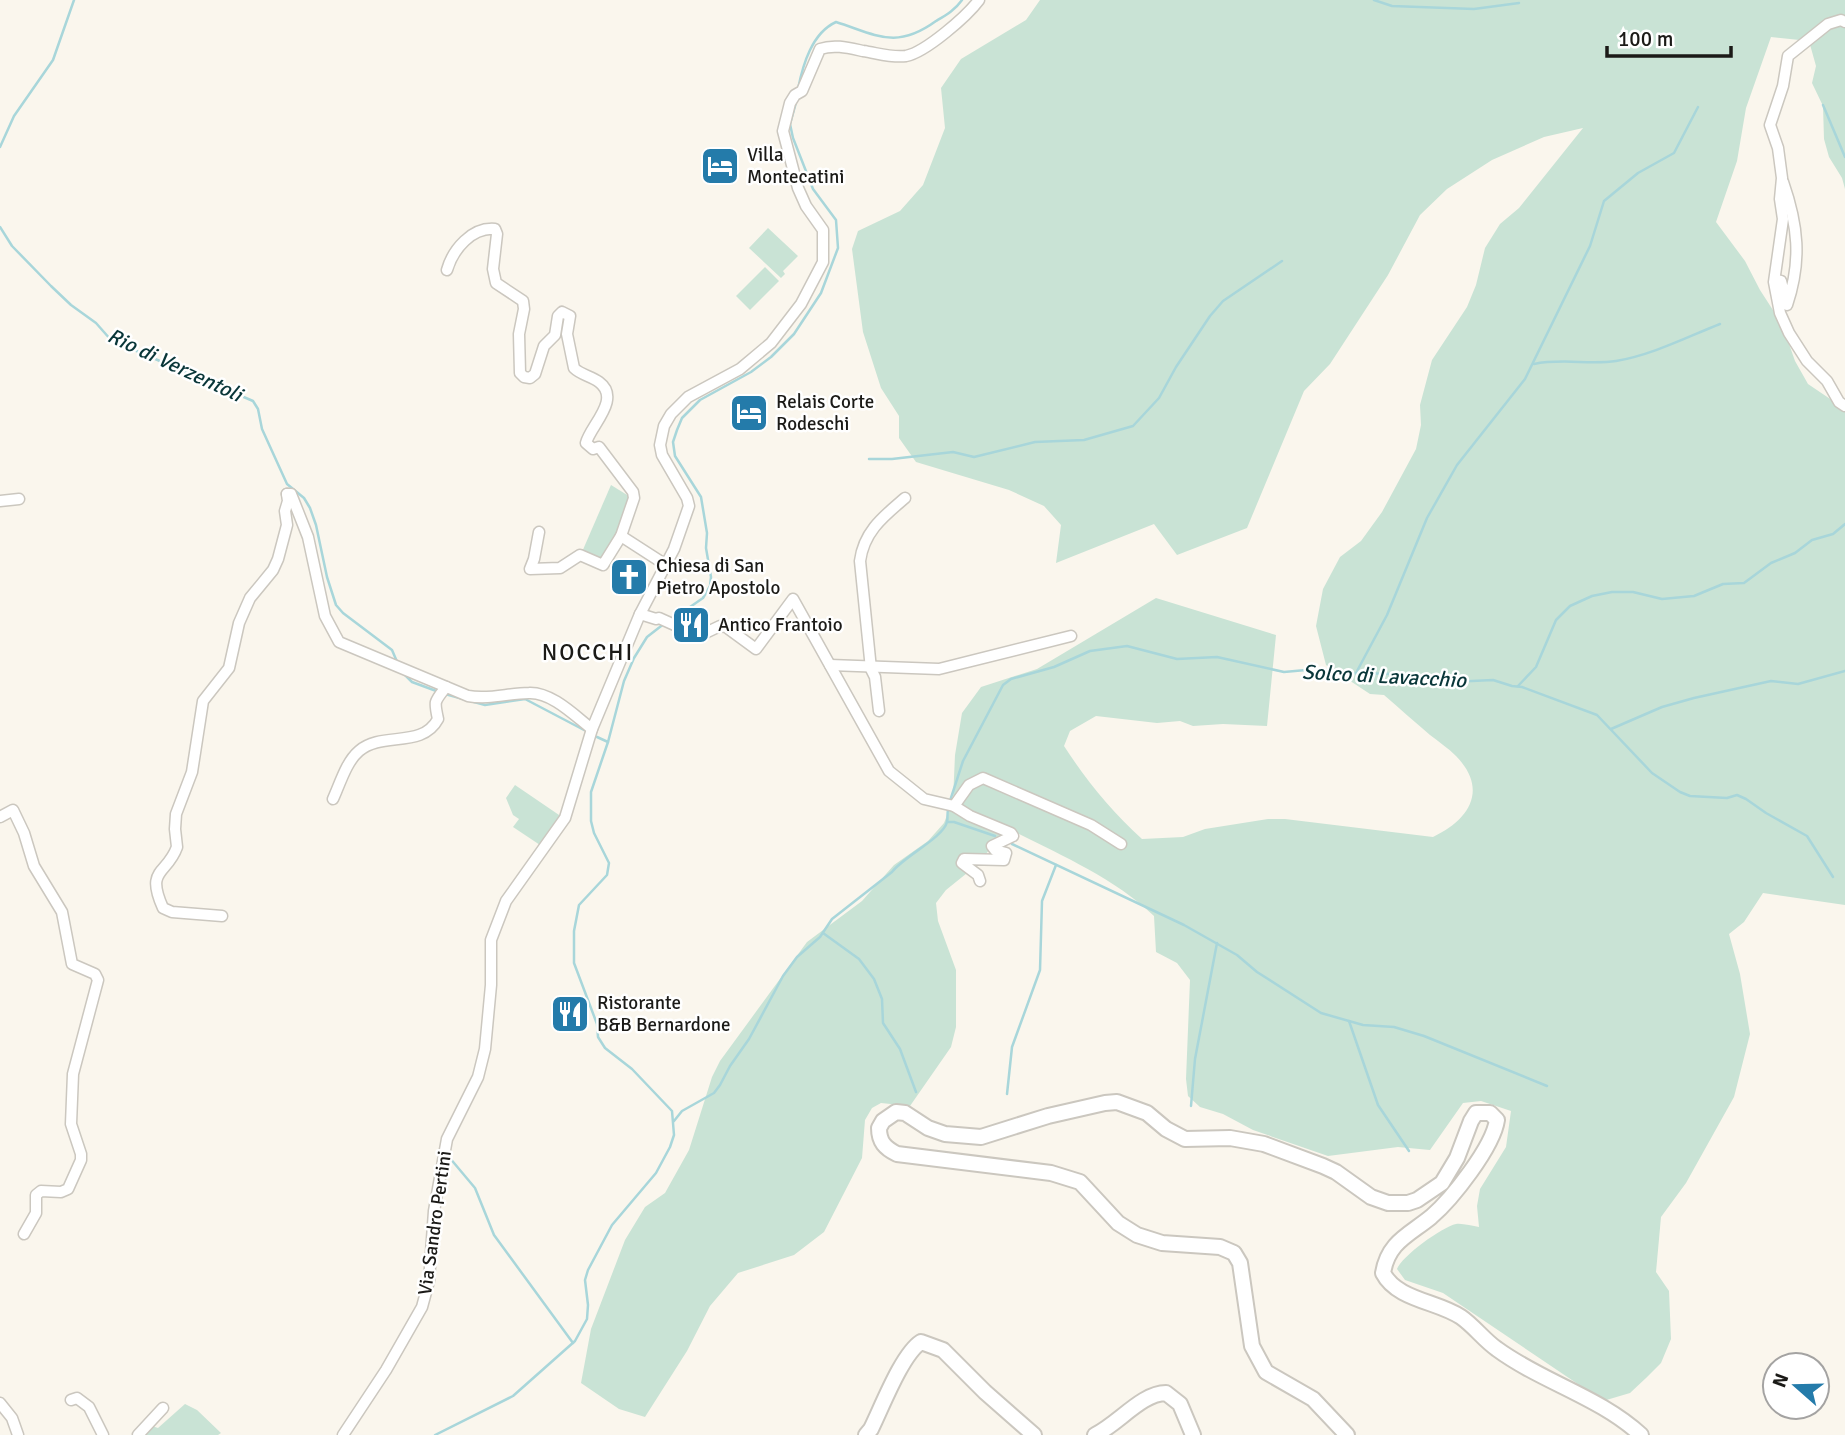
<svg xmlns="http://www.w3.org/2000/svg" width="1845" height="1435" font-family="Signika,sans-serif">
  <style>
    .green { fill: #c9e3d5 }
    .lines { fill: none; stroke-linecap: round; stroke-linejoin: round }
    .stream { stroke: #a8d6da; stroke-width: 2.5 }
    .street-casing { stroke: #cbc7bf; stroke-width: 13 }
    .secondary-casing { stroke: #cbc7bf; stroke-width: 18 }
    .street { stroke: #fff; stroke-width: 10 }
    .secondary { stroke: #fff; stroke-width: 14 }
    .labels { text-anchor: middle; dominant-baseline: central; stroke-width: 5; stroke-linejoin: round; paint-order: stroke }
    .poi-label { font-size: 19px; fill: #1b1a17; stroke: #fff; text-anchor: start }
    .street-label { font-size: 19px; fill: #1b1a17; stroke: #fff }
    .water-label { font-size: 21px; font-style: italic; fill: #093639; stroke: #fff }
    .quarter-label { font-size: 23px; letter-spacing: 2px; fill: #1b1a17; stroke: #fff }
  </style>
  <rect width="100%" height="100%" fill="#faf6ed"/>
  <g class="green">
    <path d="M1040,0H1845V189L1842,178L1829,157L1824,139L1823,106L1812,83L1816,66L1809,41L1771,37L1746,108L1737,161L1716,222L1745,261L1760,290L1782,324L1795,361L1808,384L1845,409V905L1763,893L1744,922L1729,934L1740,974L1750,1034L1734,1097L1686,1183L1661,1217L1656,1272L1669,1291L1671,1339L1661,1363L1646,1378L1630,1393L1603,1401L1443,1293L1405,1280L1397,1269C1402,1256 1442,1227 1456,1224C1462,1223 1472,1226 1479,1227L1477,1206L1480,1189L1506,1147L1511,1111L1481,1101L1463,1103L1430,1150L1398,1147L1328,1156L1253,1130L1223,1114L1200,1107L1188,1096L1186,1079L1190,980L1177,963L1156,952L1154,916C1113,877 1058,854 1007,828L977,865L946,890L936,903L938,921L956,970V1027L951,1047L910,1106L881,1103L872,1108L865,1120L862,1158L824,1232L794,1255L738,1273L710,1306L687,1351L645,1417L619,1409L581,1383L591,1329L625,1240L645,1207L665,1193L689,1150L712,1077L720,1061L807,942L862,901L894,865L928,841L944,823L953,800L955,755L962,713L981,687L1037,669L1156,598L1276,635L1267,726L1223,724L1193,726L1180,721L1157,723L1096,716L1070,731L1064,746C1086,780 1112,812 1142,839L1183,837L1205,829L1268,819H1285L1433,837C1469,820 1489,790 1456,756C1448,748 1439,742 1430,735C1415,722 1400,709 1384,695L1370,694L1326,665L1316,626L1323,589L1340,557L1361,541L1382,512L1416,449L1421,425L1420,405L1432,360L1467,307L1476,285L1485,248L1500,224L1519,208L1583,128L1544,137L1492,160L1447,189L1420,215L1388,275L1330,364L1304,391L1247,528L1177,555L1154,524L1056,563L1061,525L1044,506L1009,490L916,462L899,438V416L881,388L863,332L852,249L858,231L900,211L923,185L945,128L941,88L961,59L1026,20Z"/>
    <path d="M768,228L798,256L783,271L785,274L781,278L749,248Z"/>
    <path d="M765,267L779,281L750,310L736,296Z"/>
    <path d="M611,485L632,498L605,561L582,552Z"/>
    <path d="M515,785L562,817L540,845L513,827L519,819L513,815L506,798Z"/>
    <path d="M185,1404L197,1410L221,1433L218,1435H142L152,1426L158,1428Z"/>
  </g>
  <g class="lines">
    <g class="stream">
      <path d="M1374,0L1392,6L1474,9L1519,3"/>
      <path d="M798,89C803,64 812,33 836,22C877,35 896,50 936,21C946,15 955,10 962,0"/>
      <path d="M1823,105L1845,157"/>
      <path d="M0,147L14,116L53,60L74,0"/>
      <path d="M0,227L12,246L51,286L71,305L96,323L111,340L253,401L258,409L262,429L287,484L304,498L310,508L316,525L327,577L336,605L343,613L392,650L398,664"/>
      <path d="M1534,364C1562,358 1589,365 1616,361C1652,355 1687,337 1720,324"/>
      <path d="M869,459H892L953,452L974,457L1035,442L1084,440L1133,426L1159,398L1176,367L1210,316L1223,301L1282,261"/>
      <path d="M690,607L703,598L710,586L711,577L706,548L707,533L701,497L675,456L673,442L677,430L682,418L700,400L751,372L771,357L794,334L821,293L838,248L836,220L813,189L793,138L790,124L797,99"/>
      <path d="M403,673L412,682L439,692"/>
      <path d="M1356,673L1387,615L1427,518L1457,465L1525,379L1590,246L1604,201L1638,173L1674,153L1698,107"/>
      <path d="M1518,686L1536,667L1556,620L1570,606L1592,596L1612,592H1633L1662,599L1694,596L1723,584L1744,583L1771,563L1795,553L1812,540L1833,534L1845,524"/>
      <path d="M445,694L485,705L525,699L584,730"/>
      <path d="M1611,729L1662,707L1694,698L1771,681L1798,684L1845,671"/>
      <path d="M597,737L608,742"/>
      <path d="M950,801L963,761L1003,685L1011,679L1054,667L1090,651L1127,646L1177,659L1217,657L1284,672L1317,669L1349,673L1396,674L1451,682L1493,680L1512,686L1522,687L1597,715L1652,773L1680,792L1690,796L1727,798L1737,795L1746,799L1766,813L1807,836L1833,877"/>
      <path d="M947,822H954L995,836"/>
      <path d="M1012,844L1184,925L1237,955L1257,972L1321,1013L1363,1025L1394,1027L1424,1036L1547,1086"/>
      <path d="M823,933L859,959L874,979L882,999L883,1023L900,1049L916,1092"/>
      <path d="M1349,1021L1378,1105L1409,1151"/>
      <path d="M1007,1094L1012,1047L1040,970L1042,901L1056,865"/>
      <path d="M1191,1106L1195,1059L1217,943"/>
      <path d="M674,1121L682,1111L714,1093L720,1085L730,1066L749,1039L783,976L797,957L820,937L832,919L892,872C904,856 943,838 947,822C948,818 947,814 948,810"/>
      <path d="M449,1157L475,1188L494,1235L573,1343"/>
      <path d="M435,1435L513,1396L575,1341L587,1319L588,1305L585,1280L588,1270L612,1225L656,1173L670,1147L674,1135L672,1111L632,1069L605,1048L598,1037L597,1024L574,963V931L579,905L607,875L609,863L594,833L591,821V792L608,742L624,681L634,658L647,637L665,623"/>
    </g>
    <defs>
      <g id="street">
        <path d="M1845,22L1841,20L1828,24L1788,56L1783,86L1770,125L1778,148L1782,178L1780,199L1783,219L1774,282L1780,313L1789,333L1807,361L1827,381L1839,402L1845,406"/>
        <path d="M447,270C453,249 472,227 495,229L497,234L493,269L496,283L523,301L524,309L519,334L520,373L524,377L530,378L535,374L544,346L555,335L558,316L562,312L570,316L567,334L574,368C581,375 591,376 599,382C622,399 590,426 586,443L593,449L599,447L633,492L634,498L621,536L603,565L580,555L560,568L530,569L534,559L539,532"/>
        <path d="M1776,280L1781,281L1787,305C1802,260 1798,225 1783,182"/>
        <path d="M287,494H291L308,537L325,616L339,642L468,696C490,700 508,693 529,693C552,692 575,716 592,729"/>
        <path d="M0,501L19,499"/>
        <path d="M621,536L666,565"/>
        <path d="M640,614L656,619L659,618L699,636L720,626L726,627L756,649L793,599L889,771L924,799L954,806L970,816L1011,833L1013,836L992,846L995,850L1006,853L1004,860L964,859L962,863L978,875L980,881"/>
        <path d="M830,665L939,669L1071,636"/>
        <path d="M879,711L875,677L871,669L860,561C864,531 884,516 905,498"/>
        <path d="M333,799C340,784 346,762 359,751C382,731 422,749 438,719C434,701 434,702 446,687"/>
        <path d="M954,806L969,785L983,778L1091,825L1121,844"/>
        <path d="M0,817L13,810L24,833L34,866L62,912L72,964L95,974L98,980L73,1074L71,1124L81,1154V1160L68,1189L61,1192L41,1191L36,1195V1213L24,1234"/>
        <path d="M222,916L172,912L163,908C145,868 167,875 177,847L175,829L176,814L192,772L203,701L229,668L239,623L250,598L273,570L278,559L287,525L285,511L288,501L287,494"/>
        <path d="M71,1400L77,1398L89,1407L103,1435"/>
        <path d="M0,1403L12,1418L18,1435"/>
        <path d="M138,1435L163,1408"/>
        <path d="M343,1435L386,1370L422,1307L429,1281L434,1211L447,1139L478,1077L485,1049L491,985V940L506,901L565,818L592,729L640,614L674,549L689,506L687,498L662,455L660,445L664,426L671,414L688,397L740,369L771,343L801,304L823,262V230L806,206L798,188L783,131L790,103L795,95L802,91L820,49C834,44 849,48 863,51C877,53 892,58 906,56C926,52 967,16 979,0"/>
      </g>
      <g id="secondary">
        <path d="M866,1435L871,1429C882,1407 902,1354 921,1342L943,1350L985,1392L1034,1435"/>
        <path d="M1095,1435C1118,1424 1142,1393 1166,1393L1180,1404L1193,1435"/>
        <path d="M1347,1435L1313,1399L1266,1372L1252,1346L1240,1263L1234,1253L1220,1247L1162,1243L1137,1235L1118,1223L1080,1182L1051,1173L897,1154C885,1148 879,1142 879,1128L883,1121L896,1112L905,1113L928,1128L945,1134L981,1137L1048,1116L1105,1103L1117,1102L1147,1113L1166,1129L1185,1139L1230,1138L1264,1144L1323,1166L1336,1172L1371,1197L1388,1203H1408L1417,1200L1442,1183L1457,1158L1471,1121L1476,1113H1490L1497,1120C1493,1147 1452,1199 1431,1217C1409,1235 1388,1242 1383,1273C1397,1300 1437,1301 1461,1317C1474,1326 1484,1340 1497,1349C1542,1382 1600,1397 1641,1435"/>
      </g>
    </defs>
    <use href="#street" class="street-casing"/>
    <use href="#secondary" class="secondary-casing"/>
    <use href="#street" class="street"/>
    <use href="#secondary" class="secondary"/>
  </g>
  <defs>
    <symbol id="hotel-square" viewBox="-11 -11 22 22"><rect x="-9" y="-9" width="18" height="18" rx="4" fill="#247baa" stroke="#fff"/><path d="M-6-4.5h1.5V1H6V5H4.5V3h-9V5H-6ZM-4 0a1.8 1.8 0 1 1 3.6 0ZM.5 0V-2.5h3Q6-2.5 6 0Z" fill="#fff"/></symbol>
    <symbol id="church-square" viewBox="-11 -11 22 22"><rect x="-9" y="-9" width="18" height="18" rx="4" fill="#247baa" stroke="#fff"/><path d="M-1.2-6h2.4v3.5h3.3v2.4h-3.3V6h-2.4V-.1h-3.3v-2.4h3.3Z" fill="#fff"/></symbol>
    <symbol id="restaurant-square" viewBox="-11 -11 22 22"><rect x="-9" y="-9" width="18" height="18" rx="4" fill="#247baa" stroke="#fff"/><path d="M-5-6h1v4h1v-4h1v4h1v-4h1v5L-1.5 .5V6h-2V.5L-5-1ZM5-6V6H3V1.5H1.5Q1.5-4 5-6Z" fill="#fff"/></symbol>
  </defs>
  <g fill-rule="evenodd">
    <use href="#hotel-square" x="698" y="144" width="44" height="44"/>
    <use href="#hotel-square" x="727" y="391" width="44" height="44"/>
    <use href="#church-square" x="607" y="555" width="44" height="44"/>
    <use href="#restaurant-square" x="669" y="603" width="44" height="44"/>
    <use href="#restaurant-square" x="548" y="992" width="44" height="44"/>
  </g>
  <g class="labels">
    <g class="poi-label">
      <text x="747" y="155">Villa<tspan x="747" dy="22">Montecatini</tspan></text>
      <text x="776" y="402">Relais Corte<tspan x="776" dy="22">Rodeschi</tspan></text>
      <text x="656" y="566">Chiesa di San<tspan x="656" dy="22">Pietro Apostolo</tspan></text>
      <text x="718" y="625">Antico Frantoio</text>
      <text x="597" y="1003">Ristorante<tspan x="597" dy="22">B&amp;B Bernardone</tspan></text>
    </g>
    <g class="street-label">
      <text transform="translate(435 1223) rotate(-82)">Via Sandro Pertini</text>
    </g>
    <g class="water-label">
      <text transform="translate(175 365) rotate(25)">Rio di Verzentoli</text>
      <text transform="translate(1384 676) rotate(3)">Solco di Lavacchio</text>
    </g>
    <g class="quarter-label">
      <text x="588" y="652">NOCCHI</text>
    </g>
  </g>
  <g transform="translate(1796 1386) rotate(290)"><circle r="33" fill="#ffffff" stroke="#a4a3a2" stroke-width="2"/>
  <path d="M0-5L12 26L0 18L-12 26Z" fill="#247baa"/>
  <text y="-10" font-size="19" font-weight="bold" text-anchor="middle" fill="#1b1a17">N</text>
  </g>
  <path d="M1607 46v10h124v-10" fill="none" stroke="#1b1a17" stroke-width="3.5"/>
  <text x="1618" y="46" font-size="21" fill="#1b1a17" stroke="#ffffff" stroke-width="5" paint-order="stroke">100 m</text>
</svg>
